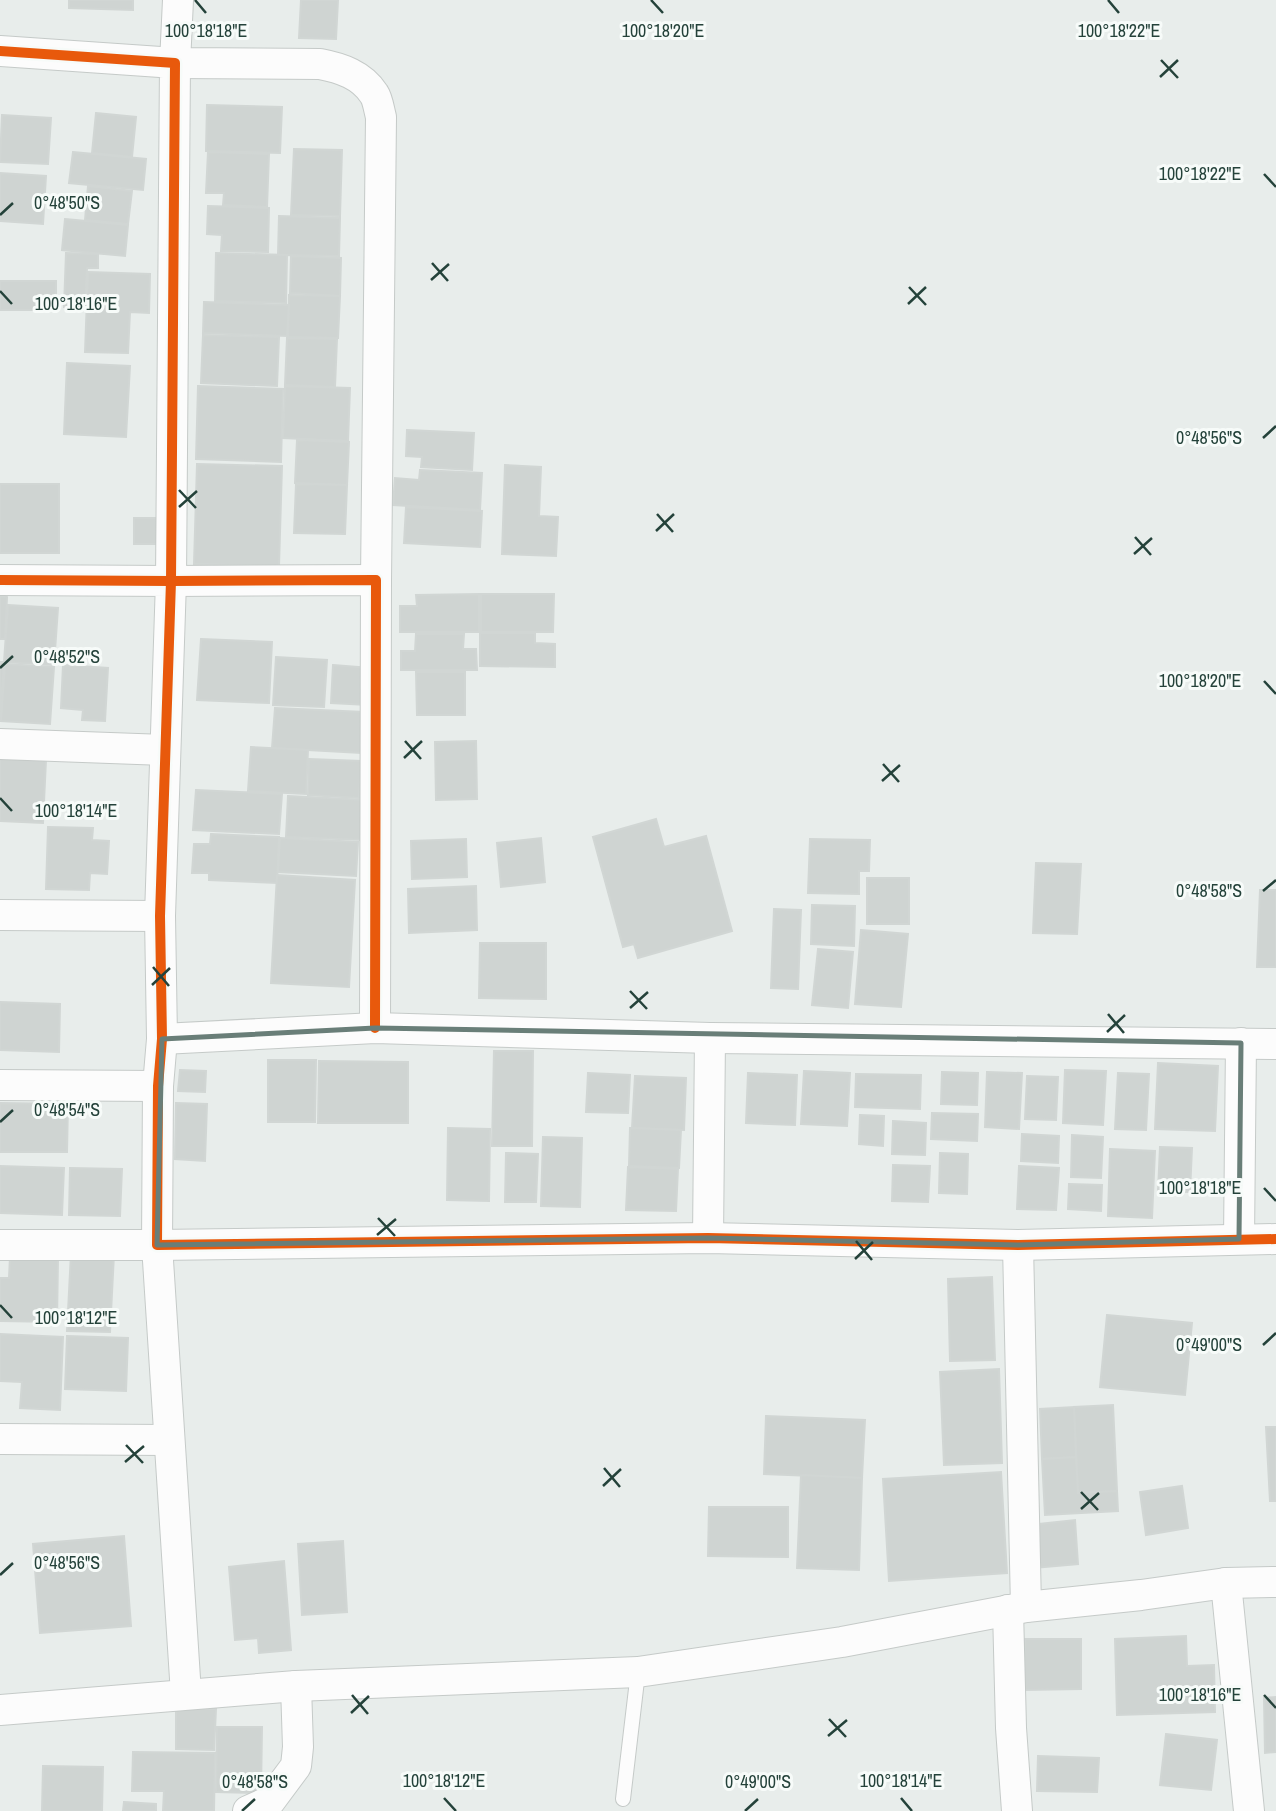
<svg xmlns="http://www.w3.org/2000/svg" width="1276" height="1811" font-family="'Archivo Narrow',sans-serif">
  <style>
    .building { fill: #cfd4d2; stroke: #d1d6d4; stroke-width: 2 }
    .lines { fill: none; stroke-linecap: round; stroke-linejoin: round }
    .lane-casing { stroke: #c5cac8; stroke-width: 16 }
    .street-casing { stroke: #c5cac8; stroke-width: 32 }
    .lane { stroke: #fcfcfc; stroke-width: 14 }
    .street { stroke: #fcfcfc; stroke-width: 30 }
    .cycleway-casing { stroke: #f7fbf9; stroke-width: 15 }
    .cycleway { stroke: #e8590c; stroke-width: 10 }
    .marked { fill: none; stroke: #697e78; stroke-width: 5; stroke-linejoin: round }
    .ticks { fill: none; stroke: #24423a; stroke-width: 2.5 }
    .ticks-label { font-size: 18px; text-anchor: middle; fill: #24423a; stroke: #f7fbf9; stroke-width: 6; stroke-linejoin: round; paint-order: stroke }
  </style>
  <rect width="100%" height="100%" fill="#e8edeb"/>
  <g class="building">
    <path d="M69,0H133V10L69,8Z"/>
    <path d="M301,0H338L336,39L299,38Z"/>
    <path d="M207,105L282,107L280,153L206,151Z"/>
    <path d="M96,113L136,117L132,157L92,153Z"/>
    <path d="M2,115L51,118L48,164L0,162Z"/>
    <path d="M294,149L342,150L340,216L291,215Z"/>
    <path d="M73,152L146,159L143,190L69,183Z"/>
    <path d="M208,152L269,154L267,207L223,205L224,193H206Z"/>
    <path d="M0,173L46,176L43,224L0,221Z"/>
    <path d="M88,186L132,191L128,224L85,220Z"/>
    <path d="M208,206L269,208L268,252L221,251L222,235L207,234Z"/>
    <path d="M279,216L340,218L339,256L278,255Z"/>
    <path d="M65,219L128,225L125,256L62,250Z"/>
    <path d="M66,253L98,254V268H87L85,308L64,307Z"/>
    <path d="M216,253L287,255L286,303L215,301Z"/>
    <path d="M291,256L341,258L340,296L290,293Z"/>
    <path d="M88,272L150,274L149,313L130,312L128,353L85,352Z"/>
    <rect x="0" y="281" width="56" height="29"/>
    <path d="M289,295L340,296L338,338L288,337Z"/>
    <path d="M204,302L289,305L287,336L203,333Z"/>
    <path d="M203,335L279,337L277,386L201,383Z"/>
    <path d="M287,338L337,339L335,387L285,385Z"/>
    <path d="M67,363L130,366L126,437L64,434Z"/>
    <path d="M198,386L283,389L281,462L196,459Z"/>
    <path d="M285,386L350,388L348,441L283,438Z"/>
    <path d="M407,430L474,433L472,470L421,467L422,457L406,456Z"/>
    <path d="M297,440L349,442L347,485L295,483Z"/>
    <path d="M197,464L282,466L279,566L194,564Z"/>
    <path d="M505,465L541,467L539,516L558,517L556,556L502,554Z"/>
    <path d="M420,470L482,473L480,510L393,505L395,478L419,480Z"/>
    <rect x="0" y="484" width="59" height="69"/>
    <path d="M296,484L347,485L345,534L294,533Z"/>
    <path d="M406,507L482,511L480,547L404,543Z"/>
    <rect x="134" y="518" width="26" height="26"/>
    <path d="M479,594V632H400V606H417L416,595Z"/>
    <path d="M481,594H554L553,632H481Z"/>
    <path d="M0,596L7,597L5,639H0Z"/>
    <path d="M8,605L58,608L54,665L4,662Z"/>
    <path d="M480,633H535V643L555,644V667L480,666Z"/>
    <path d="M416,634H464L463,649H476L477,670H401V651H415Z"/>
    <path d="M201,639L272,642L269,703L197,700Z"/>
    <path d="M276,657L327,660L324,707L273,705Z"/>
    <path d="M0,662H4L0,720Z"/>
    <path d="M5,664L54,667L50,724L1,721Z"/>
    <path d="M63,665L108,668L105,721L82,720L83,710L61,708Z"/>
    <path d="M333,665L370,668L368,705L331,703Z"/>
    <path d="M416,672H465V715H417Z"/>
    <path d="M275,708L364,712L361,753L272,748Z"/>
    <path d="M476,741L477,799L436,800L435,742Z"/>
    <path d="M251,747L308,750L306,794L248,791Z"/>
    <path d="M0,758L46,760L43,823L0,821Z"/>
    <path d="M309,759L361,761L359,798L308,795Z"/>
    <path d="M196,790L282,794L279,834L193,830Z"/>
    <path d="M288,796L366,800L364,840L286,837Z"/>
    <path d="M656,819L664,847L706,836L732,931L638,958L634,944L623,947L593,837Z"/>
    <path d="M48,827L93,828L92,840L109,841L107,874L90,873L89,890L46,889Z"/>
    <path d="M211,834L279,837L277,883L209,880V873H192L194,844H210Z"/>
    <path d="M280,838L358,842L356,876L278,872Z"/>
    <path d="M541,838L545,882L501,887L497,843Z"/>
    <path d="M466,839L467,877L412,879L411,841Z"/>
    <path d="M810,839L870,840L869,871H859V894L808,893Z"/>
    <path d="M1036,863L1081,864L1077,934L1033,933Z"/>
    <path d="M277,875L355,880L349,987L271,983Z"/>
    <rect x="867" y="878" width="42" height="46"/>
    <path d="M476,886L477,930L409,933L408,889Z"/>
    <path d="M1260,890H1276V967H1257Z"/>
    <path d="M812,905L855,906L854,946L811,944Z"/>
    <path d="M774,909L801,910L798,989L771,988Z"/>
    <path d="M861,930L908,934L901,1007L855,1004Z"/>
    <path d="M480,943H546V999L479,998Z"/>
    <path d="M818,949L853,952L848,1008L812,1005Z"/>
    <path d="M0,1002L60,1004L59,1052L0,1050Z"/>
    <path d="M494,1051H533L532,1146H492Z"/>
    <path d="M268,1060H316L315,1122H268Z"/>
    <path d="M319,1061L408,1062V1123H318Z"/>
    <path d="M1158,1063L1218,1066L1215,1131L1155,1129Z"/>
    <path d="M180,1070L206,1071L205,1092L178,1091Z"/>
    <path d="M1065,1070L1106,1071L1103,1125L1063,1123Z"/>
    <path d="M804,1071L850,1073L847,1126L801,1124Z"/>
    <path d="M942,1072L978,1073L977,1105L941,1104Z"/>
    <path d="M987,1072L1022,1073L1019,1129L985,1127Z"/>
    <path d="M588,1073L630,1075L628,1113L586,1112Z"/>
    <path d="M748,1073L797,1075L795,1125L746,1123Z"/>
    <path d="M1118,1073L1149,1074L1146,1130L1115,1129Z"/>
    <path d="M856,1074L921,1075L920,1109L855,1107Z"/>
    <path d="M635,1076L686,1078L684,1130L632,1128Z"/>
    <path d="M1027,1076L1058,1077L1056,1120L1025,1119Z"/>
    <path d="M0,1103L68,1104L67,1152H0Z"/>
    <path d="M176,1103L207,1104L205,1161L175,1159Z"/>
    <path d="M932,1113L978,1114L977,1141L931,1139Z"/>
    <path d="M860,1115L884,1116L883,1146L859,1144Z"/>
    <path d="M893,1121L926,1123L925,1155L892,1154Z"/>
    <path d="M448,1128L490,1129L489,1201L447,1200Z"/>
    <path d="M630,1128L681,1130L679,1168L629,1166Z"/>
    <path d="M1022,1134L1059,1136L1058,1163L1021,1161Z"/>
    <path d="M1072,1135L1103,1137L1101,1178L1071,1177Z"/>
    <path d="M543,1137L582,1138L580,1207L541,1206Z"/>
    <path d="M1160,1147L1192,1148L1190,1192L1158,1191Z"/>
    <path d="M1110,1149L1155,1151L1152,1218L1108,1216Z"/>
    <path d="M506,1153L538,1154L536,1202H505Z"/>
    <path d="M940,1153L968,1154L967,1194L939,1193Z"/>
    <path d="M893,1165L930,1166L928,1202L892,1201Z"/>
    <path d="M0,1166L64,1168L62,1215L0,1213Z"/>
    <path d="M1019,1166L1059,1168L1056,1210L1017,1209Z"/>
    <path d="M628,1167L678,1169L676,1211L626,1210Z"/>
    <path d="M70,1168L122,1169L120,1216L69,1215Z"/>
    <path d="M1069,1184L1102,1185L1101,1211L1068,1209Z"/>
    <path d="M71,1253L114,1254L110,1332L67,1331Z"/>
    <path d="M10,1257L58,1258L57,1322L0,1321V1278H9Z"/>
    <path d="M992,1277L995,1360L950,1361L948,1279Z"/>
    <path d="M1107,1315L1192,1323L1185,1395L1100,1387Z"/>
    <path d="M0,1334L63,1337L60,1410L20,1408L22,1382L0,1381Z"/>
    <path d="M67,1336L128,1338L126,1391L65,1389Z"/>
    <path d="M999,1369L1002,1463L944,1465L940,1372Z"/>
    <path d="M1113,1405L1117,1491L1078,1493L1074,1407Z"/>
    <path d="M1074,1407L1076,1457L1042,1459L1040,1409Z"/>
    <path d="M766,1416L865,1420L862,1478L764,1474Z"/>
    <path d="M1266,1427H1276V1501H1270Z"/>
    <path d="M1076,1457L1078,1493L1117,1491L1118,1511L1045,1515L1042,1459Z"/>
    <path d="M1001,1472L1007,1573L889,1581L883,1479Z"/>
    <path d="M801,1475L862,1478L859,1570L797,1568Z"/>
    <path d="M1182,1486L1188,1528L1146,1535L1140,1492Z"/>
    <path d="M709,1507H788V1557L708,1556Z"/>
    <path d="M1075,1520L1078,1564L1034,1568L1030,1525Z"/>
    <path d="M124,1536L131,1626L40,1633L33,1544Z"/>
    <path d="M343,1541L347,1612L302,1615L298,1544Z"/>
    <path d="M284,1561L291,1650L259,1653L258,1638L235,1640L229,1567Z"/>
    <path d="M1186,1636L1187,1666L1214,1665L1215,1712L1117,1715L1115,1639Z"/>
    <path d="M1025,1639H1081V1689L1024,1690Z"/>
    <path d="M1276,1697V1752L1265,1753L1264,1698Z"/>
    <path d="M176,1709H216L214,1750L176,1749Z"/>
    <path d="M217,1727H262L261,1793L216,1792Z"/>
    <path d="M1166,1734L1217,1740L1211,1790L1160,1785Z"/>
    <path d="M133,1752L215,1753L214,1811H163L164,1791H132Z"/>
    <path d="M1038,1756L1099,1758L1097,1792L1037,1791Z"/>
    <path d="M43,1766L103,1767L102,1811H42Z"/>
    <path d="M124,1802L156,1804V1811H123Z"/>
  </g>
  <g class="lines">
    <defs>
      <path id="lane" d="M623,1799L638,1672"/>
      <g id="street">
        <path d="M178,0L175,63L320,64C341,68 362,75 374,94C378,100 379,110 381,117L376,580"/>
        <path d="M0,51L175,63L171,581L376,580L375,1028"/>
        <path d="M0,580L171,581L160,916L162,1039L158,1086L157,1245L708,1238L1018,1245L1276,1239"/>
        <path d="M0,744L165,750"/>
        <path d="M0,915L160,916"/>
        <path d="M162,1039L375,1028L710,1038L1276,1044"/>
        <path d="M0,1085L158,1086"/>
        <path d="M708,1238L710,1038"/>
        <path d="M1239,1239L1241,1043"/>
        <path d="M0,1245H157L186,1694"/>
        <path d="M1018,1245L1026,1607"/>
        <path d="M0,1439L169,1440"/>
        <path d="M1226,1583L1249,1811"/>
        <path d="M1008,1610L1011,1728L1017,1811"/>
        <path d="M0,1710L296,1686L638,1672L842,1642L1026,1607L1141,1595L1226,1583L1276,1582"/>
        <path d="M248,1811L270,1801L296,1766L298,1747L296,1686"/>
      </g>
    </defs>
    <use href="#lane" class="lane-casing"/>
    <use href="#street" class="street-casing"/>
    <use href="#lane" class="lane"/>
    <use href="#street" class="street"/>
    <defs>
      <g id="cycleway">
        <path d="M0,51L175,63L171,581L376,580L375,1028"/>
        <path d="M0,580L171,581L160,916L162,1039L158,1086L157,1245L708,1238L1018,1245L1276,1239"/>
      </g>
    </defs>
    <use href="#cycleway" class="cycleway-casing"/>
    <use href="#cycleway" class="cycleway"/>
  </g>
  <path class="marked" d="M375,1028L1241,1043L1239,1239L1018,1245L708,1238L157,1245L162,1039Z"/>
  <path class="ticks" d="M195,0L206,13M651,0L663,13M1108,0L1119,13M1161,60L1178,78M1160,77L1178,60M1264,174L1276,187M0,215L13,203M432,263L448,281M431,280L449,264M909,287L926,305M0,291L12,304M908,304L926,287M1263,438L1276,426M179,490L196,508M179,507L197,491M657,514L673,532M656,531L674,514M1135,537L1151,555M1134,554L1152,538M0,668L13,656M1264,681L1276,694M405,741L421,759M404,758L422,741M883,764L899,782M882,781L900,765M0,798L12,811M1263,891L1276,880M153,967L169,986M152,985L170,968M630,991L647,1009M630,1008L648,992M1108,1014L1124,1033M1107,1032L1125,1015M0,1122L13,1110M1264,1188L1276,1201M378,1218L395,1236M377,1235L396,1219M856,1241L872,1260M855,1259L873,1242M0,1305L12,1318M1263,1345L1276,1333M126,1445L143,1463M125,1462L144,1446M604,1468L620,1487M603,1486L621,1469M1081,1492L1098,1510M1081,1509L1099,1493M0,1575L13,1563M352,1695L368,1714M1264,1695L1276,1708M351,1713L369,1696M829,1719L846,1737M828,1736L847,1720M444,1798L456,1811M901,1798L912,1811M242,1811L255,1799M745,1811L758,1799"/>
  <g class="ticks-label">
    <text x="206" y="37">100°18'18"E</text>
    <text x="663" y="37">100°18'20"E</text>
    <text x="1119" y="37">100°18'22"E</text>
    <text x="1200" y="180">100°18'22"E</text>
    <text x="67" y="209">0°48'50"S</text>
    <text x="76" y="310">100°18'16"E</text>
    <text x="1209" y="444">0°48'56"S</text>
    <text x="67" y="663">0°48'52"S</text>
    <text x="1200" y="687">100°18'20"E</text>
    <text x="76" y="817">100°18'14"E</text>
    <text x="1209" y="897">0°48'58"S</text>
    <text x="67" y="1116">0°48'54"S</text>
    <text x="1200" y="1194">100°18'18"E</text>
    <text x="76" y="1324">100°18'12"E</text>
    <text x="1209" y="1351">0°49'00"S</text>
    <text x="67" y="1569">0°48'56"S</text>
    <text x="1200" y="1701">100°18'16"E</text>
    <text x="444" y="1787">100°18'12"E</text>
    <text x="901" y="1787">100°18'14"E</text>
    <text x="255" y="1788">0°48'58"S</text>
    <text x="758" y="1788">0°49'00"S</text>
  </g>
</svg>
